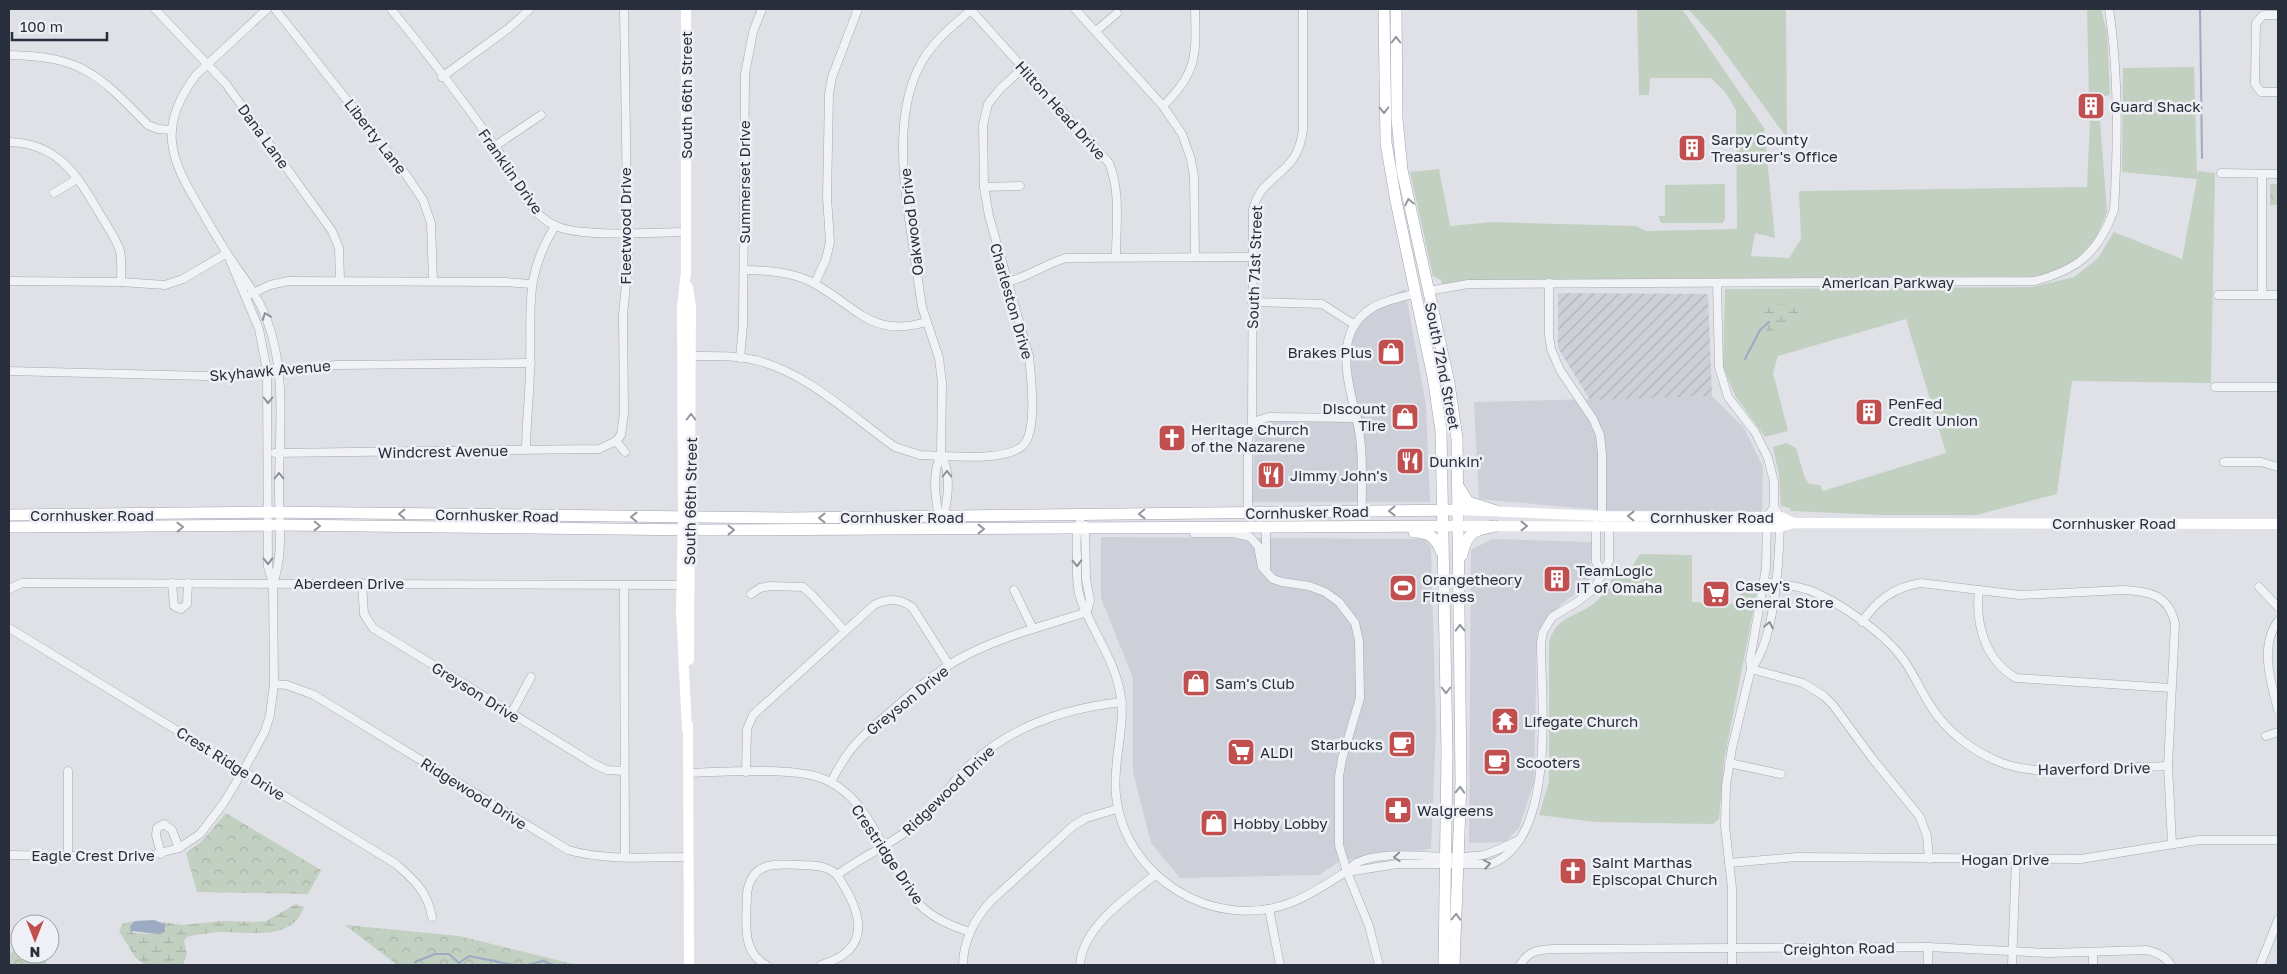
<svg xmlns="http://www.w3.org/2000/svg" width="2287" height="974" font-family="'Golos Text',sans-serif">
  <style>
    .built { fill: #cdd0d8 }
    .industrial { fill: url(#industrial-furrows) }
    .grass { fill: #c2d0c1 }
    .forest { fill: url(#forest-crowns) }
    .wetland { fill: url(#wetland-marsh) }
    .water { fill: #9daac4 }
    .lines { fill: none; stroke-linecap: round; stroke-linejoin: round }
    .stream { stroke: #9daac4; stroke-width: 2 }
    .street-casing { stroke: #a5a8b0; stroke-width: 9 }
    .primary-casing { stroke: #9fa4b1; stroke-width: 12 }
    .street { stroke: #f1f2f5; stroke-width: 8 }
    .secondary { stroke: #fff; stroke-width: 10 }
    .primary { stroke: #fff; stroke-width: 11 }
    .oneway { stroke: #94969e }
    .oneway2 { stroke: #8d9098 }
    .labels { text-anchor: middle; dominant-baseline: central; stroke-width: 5; stroke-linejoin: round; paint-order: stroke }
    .street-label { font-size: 15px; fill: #292e3c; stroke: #eef0f5 }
    .poi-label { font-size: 15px; fill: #292e3c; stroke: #eef0f5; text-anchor: start }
  </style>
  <defs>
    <pattern id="industrial-furrows" width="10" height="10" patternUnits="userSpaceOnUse" patternTransform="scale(1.25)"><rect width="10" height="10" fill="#cdd0d8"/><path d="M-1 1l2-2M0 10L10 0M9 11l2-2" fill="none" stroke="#b0b3ba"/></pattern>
    <pattern id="forest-crowns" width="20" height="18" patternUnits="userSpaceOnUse" patternTransform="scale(1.25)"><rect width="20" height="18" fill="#c2d0c1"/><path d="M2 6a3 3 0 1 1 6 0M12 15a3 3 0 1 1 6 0" fill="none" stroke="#a7b3a7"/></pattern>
    <pattern id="wetland-marsh" width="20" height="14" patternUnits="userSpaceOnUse" patternTransform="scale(1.25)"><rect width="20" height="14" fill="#c2d0c1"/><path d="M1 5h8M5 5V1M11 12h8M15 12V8" fill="none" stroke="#a7b3a7"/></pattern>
  </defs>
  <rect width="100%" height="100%" fill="#dfe1e7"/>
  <g class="built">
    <path d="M1405,289L1426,405L1430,502H1252L1255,428L1274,420L1353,419L1341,356L1349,326L1364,307Z"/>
    <path d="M1712,396L1744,428L1763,467L1762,512L1613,511L1479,499L1474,402Z"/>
    <path d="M1101,537L1424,539L1431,546L1436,730L1431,849L1361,857L1337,863L1319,875L1180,878L1151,843L1133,772V678L1101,598Z"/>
    <path d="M1492,539L1592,542L1589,585L1561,604L1537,633L1534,782L1519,828L1505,842L1469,843L1471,550Z"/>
  </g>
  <path class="industrial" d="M1558,293L1708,294L1712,396L1590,400L1558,348Z"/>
  <g class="grass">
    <path d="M1637,9H1682L1764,128L1775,238L1755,233L1751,256L1789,258L1801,239L1799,191L2087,187L2090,121H2100L2107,212L2096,239L2076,259L2056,272L2035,276L1471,280L1442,284L1441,280L1433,276L1410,172L1439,169L1450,226L1492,222L1636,226L1646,231L1737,229L1736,110L1726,93L1711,78H1650L1649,95H1639Z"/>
    <path d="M1688,9H1786L1787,138L1715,39Z"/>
    <path d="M2087,9H2101L2107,32L2110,95L2089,99Z"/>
    <path d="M2194,67L2197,175L2198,171L2215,173L2211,383L2072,381L2057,494L1976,515H1881L1791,511L1790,508L1781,506L1779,475L1773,447L1786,443L1796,448L1805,478L1809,484L1820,485L1823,491L1946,453L1906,319L1778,356L1773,373L1788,431L1765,437L1736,397L1723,367L1725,289L2032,287L2074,277L2098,258L2114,232L2182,259L2197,179L2122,172L2123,68Z"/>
    <path d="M1725,184V220L1722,223H1661L1658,216H1665V185Z"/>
    <path d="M1640,554L1692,555V602L1737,604L1741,589L1757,591L1724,761L1719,819L1713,824L1595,822L1539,815L1549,782V642C1557,617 1572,618 1592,605C1602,598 1608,587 1613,577L1627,575Z"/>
  </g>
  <g class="forest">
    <rect x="2270" y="184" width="8" height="21"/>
    <path d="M226,813L321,870L308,894L197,892L186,853L201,842Z"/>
    <path d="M345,925L459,936L577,965H397Z"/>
    <path d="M20,946V954H44L47,965H9L10,954Z"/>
  </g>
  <g class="wetland">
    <path d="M1775,304L1796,305L1800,309L1793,323L1780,334L1768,332L1760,323L1766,309Z"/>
    <path d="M296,904L304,907C292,941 252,932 225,932C213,932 198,934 187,937L184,941L187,954L183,965H145L135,957L119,931L123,923L135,921L132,924L133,933L158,934L166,929L162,922L183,925L222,921L255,922L266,921Z"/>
  </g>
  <path class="water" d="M154,920L165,924V932L158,934L131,931L130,926L135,921Z"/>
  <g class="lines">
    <g class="stream">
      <path d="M2200,9L2202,158"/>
      <path d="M1745,359L1760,330L1769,322"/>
      <path d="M415,962L435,954H449L459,963L469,956L514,965"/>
      <path d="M528,965L542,961L554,965"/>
    </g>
    <defs>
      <g id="street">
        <path d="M155,9L226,84L332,231L339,248L340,280"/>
        <path d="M275,9L407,176L423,200L431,223L433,281"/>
        <path d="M391,9C427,53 462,99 495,146C513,171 526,214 556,226C584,238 653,232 685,232"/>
        <path d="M970,9L1109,163C1121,192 1116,226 1116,257"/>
        <path d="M1075,9L1163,106L1182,134L1191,159L1194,177L1195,257"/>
        <path d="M2278,15H2263L2256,23L2255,84L2261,92H2278"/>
        <path d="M1096,31L1117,13"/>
        <path d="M9,55C82,56 99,75 148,125L158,129L172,130"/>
        <path d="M442,77L509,28L530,9"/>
        <path d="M1163,106C1198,72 1196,55 1195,9"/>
        <path d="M9,142C58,143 77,175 100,214C106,225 116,238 120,251C122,261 121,272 121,282"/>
        <path d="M495,146L541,115"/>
        <path d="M2221,173L2278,174"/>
        <path d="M2262,174V295"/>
        <path d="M984,187L1020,186"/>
        <path d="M54,193L77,179"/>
        <path d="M227,253L259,329L267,371L268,567L273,583C284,554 279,520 279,489C279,433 287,373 267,320C257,293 241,275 226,252C216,236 206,219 197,203C167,154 160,123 196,75L267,9"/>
        <path d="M744,270C768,270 794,272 815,284C858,308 872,338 926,322"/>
        <path d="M9,281L121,282L165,285L183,279L227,253"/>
        <path d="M1008,282C1029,276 1046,264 1066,258L1252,257"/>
        <path d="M815,283L826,259L830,242L827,197L829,94L832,77L858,9"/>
        <path d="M1717,283L1719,367L1728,397L1755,432L1768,458L1774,482V507L1777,511"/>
        <path d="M1428,291L1468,284L2035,281C2079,269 2098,253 2114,210C2118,144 2119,74 2109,9"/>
        <path d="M251,294L270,285L288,281L505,282L531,284"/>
        <path d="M2218,295H2278"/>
        <path d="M1252,302L1322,304L1355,325"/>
        <path d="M686,356C709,356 732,355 755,360C808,373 851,416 895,447L920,455C944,455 1010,464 1025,443C1037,426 1031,376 1029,356L989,216L984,187L983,125L988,104L1000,89L1023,68"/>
        <path d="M740,358L743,325L745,74L753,32L762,9"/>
        <path d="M9,371L206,376L337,365L531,363"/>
        <path d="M2215,387H2278"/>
        <path d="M1252,425L1259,420L1269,417L1357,418"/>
        <path d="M616,441L625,452"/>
        <path d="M526,450C526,422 530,394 530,366C532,309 523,278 555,226"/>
        <path d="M275,453L599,449L616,441L621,435L624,413L623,315L628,264L624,9"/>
        <path d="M941,455C952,473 948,499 943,519"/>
        <path d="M2224,462H2261L2278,467"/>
        <path d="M1362,512C1361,485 1364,457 1359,431C1352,391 1328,335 1372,308C1385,300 1401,298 1416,293"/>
        <path d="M1248,513V439L1252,425L1253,210C1261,172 1298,178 1303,129V9"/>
        <path d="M1082,515C1076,529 1076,541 1077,557C1077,571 1076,589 1082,603C1093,631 1112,657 1119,687C1128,724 1112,758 1116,795C1124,877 1213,932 1290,903C1309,896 1327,884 1344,873C1349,871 1352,865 1356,863C1390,847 1446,862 1483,855C1496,852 1507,845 1519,840"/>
        <path d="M1596,523V562L1602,570"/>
        <path d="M1085,525L1086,579L1090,600L1087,612"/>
        <path d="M1266,528V567"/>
        <path d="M941,529C937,506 930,476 941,455L942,383L939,358L922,307L907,205C901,156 898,97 926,55C938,37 956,23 972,9"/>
        <path d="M1194,533H1233L1250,537L1258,546L1262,567L1273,579L1282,582L1309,586L1325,592L1339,602L1355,623L1359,641L1360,698L1342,759L1339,776V845L1347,872L1369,926L1379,965"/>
        <path d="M1764,582C1780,584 1794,585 1809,590C1838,601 1884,633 1903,659C1914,674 1921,692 1932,708C1948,733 1974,752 2002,763C2036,775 2072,770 2107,768C2127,767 2147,767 2168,766"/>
        <path d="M172,583L174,606L181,609L187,604L188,583"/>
        <path d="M362,583L364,614L373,628L594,764L607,770L624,771"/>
        <path d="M624,585L625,857"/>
        <path d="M2259,587L2278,607"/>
        <path d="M9,589L22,583H32L685,585"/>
        <path d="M1014,590L1033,629"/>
        <path d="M1979,590C1975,624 1985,660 2016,678L2171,688"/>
        <path d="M751,594L760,588L770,586L803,587L812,595L845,631"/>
        <path d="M2278,621C2259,647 2271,682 2278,710"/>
        <path d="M1862,622C1877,600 1894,587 1921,583L2020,595L2123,590C2150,591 2169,595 2175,624L2168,766L2172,843"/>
        <path d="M9,628L396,864C415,881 427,891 432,917"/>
        <path d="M1751,669C1775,640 1779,561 1780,524"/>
        <path d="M1751,669L1803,683L1824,696L1833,705L1872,758L1920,817L1927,836L1929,859"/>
        <path d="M274,684L287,685L314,695L568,850C606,861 648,857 688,857"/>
        <path d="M511,714L531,677"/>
        <path d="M2266,736L2278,732"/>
        <path d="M1729,763L1781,774"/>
        <path d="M68,771V856"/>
        <path d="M746,772L747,729L753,715L874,605C888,598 899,598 912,607L949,665"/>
        <path d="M688,773C722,772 790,767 821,778C874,797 885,867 920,905C934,919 952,926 970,932"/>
        <path d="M831,782C848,748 861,737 889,713C911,694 933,674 959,659C998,637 1044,626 1087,612"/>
        <path d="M161,854L156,835L157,828L164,824L172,830L179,848"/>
        <path d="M9,855L144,857L179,848L200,834L223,804L246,766L265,731L270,715L274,684L273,583"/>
        <path d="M1729,863L1797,857L2081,859L2199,840H2278"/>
        <path d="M1347,872L1397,864H1491C1557,839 1541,700 1541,643L1543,632L1552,617L1577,602L1594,589L1609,561V526L1602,516V454L1600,435L1593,419L1560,370L1551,349L1549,335V283"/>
        <path d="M1269,909L1280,965"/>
        <path d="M1928,947V965"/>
        <path d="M2093,953V965"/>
        <path d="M766,965C740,951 747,919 747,893C752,861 775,864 801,865C814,866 827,865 837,875C864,855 895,843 920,821C939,804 952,781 971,764C1012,726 1067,708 1122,702"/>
        <path d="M821,965C874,949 862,912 837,875"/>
        <path d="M963,965C963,941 975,918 991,901L1073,826L1086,818L1117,809"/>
        <path d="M1080,965C1082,928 1127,897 1155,875"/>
        <path d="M1520,965C1529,950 1538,950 1555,949L1928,947L2048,953L2147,950C2158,953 2165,956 2171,965"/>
        <path d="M1732,965V888L1725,826L1726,786L1732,748L1751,669L1750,660L1766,568L1767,517L1774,507"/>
        <path d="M2012,965L2016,860"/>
        <path d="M2260,965L2278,920"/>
      </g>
      <g id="primary">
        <path d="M1384,9L1386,143L1396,201L1433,377L1441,431L1447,752L1444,965"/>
        <path d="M1396,9L1397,119L1402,170L1449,383L1457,439L1461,781L1454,965"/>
        <path d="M1458,486L1468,502L1496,511"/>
        <path d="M9,515L268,512L789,518L1458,510"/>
        <path d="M9,527L280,525L701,530L1458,526"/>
        <path d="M1414,532C1430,532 1436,538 1441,551"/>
        <path d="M1462,555C1467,532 1473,530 1495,526"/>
      </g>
    </defs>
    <use href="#street" class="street-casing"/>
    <use href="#primary" class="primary-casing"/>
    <use href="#street" class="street"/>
    <g class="secondary">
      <path d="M686,9V272L682,306L683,518L681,611L687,730"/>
      <path d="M688,287L691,307L689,660"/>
      <path d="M1458,510L1602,516L1781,517L1794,523"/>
      <path d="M1458,526L1780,527L1794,523L2278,524"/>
      <path d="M688,725L689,965"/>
    </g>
    <use href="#primary" class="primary"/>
  </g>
  <defs><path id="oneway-chevron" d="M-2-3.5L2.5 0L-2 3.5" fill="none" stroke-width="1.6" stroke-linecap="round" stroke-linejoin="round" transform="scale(1.25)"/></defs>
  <g class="oneway">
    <use href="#oneway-chevron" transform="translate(1396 40) rotate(-90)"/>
    <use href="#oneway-chevron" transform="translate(1384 110) rotate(89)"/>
    <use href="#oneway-chevron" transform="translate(1409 202) rotate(-102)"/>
    <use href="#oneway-chevron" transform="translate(691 417) rotate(-90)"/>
    <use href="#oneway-chevron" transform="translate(1392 511) rotate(179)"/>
    <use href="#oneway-chevron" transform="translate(402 514) rotate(-179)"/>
    <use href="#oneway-chevron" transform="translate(1142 514) rotate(179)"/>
    <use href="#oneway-chevron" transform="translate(1631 516) rotate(-179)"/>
    <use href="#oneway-chevron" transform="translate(634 517) rotate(-179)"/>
    <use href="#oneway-chevron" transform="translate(822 518) rotate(180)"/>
    <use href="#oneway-chevron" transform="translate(317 526) rotate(1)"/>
    <use href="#oneway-chevron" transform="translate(1524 526)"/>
    <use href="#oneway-chevron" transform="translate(180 527) rotate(-1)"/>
    <use href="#oneway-chevron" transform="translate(981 529)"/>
    <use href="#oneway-chevron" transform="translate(731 530)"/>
    <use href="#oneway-chevron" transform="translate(1460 628) rotate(-91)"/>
    <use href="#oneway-chevron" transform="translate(1446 690) rotate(90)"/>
    <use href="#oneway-chevron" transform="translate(1460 790) rotate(-88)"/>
    <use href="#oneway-chevron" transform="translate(1456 917) rotate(-88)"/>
  </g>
  <g class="oneway2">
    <use href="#oneway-chevron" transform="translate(266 316) rotate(-111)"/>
    <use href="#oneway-chevron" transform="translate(268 400) rotate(90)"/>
    <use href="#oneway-chevron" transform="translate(947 474) rotate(-90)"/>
    <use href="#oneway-chevron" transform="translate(279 476) rotate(-90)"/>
    <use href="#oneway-chevron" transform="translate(268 561) rotate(89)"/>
    <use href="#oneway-chevron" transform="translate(1077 563) rotate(89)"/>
    <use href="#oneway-chevron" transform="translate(1769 625) rotate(-78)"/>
    <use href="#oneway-chevron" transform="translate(1397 857) rotate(177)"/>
    <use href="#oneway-chevron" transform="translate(1487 864) rotate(-10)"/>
  </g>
  <defs>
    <symbol id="building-square" viewBox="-11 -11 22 22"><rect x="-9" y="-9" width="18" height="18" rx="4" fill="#c14f50" stroke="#eef0f5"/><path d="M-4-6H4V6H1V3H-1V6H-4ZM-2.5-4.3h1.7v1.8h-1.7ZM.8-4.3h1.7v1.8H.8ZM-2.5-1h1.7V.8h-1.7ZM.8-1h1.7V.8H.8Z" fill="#fff"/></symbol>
    <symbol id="shop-square" viewBox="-11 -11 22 22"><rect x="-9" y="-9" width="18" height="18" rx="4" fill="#c14f50" stroke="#eef0f5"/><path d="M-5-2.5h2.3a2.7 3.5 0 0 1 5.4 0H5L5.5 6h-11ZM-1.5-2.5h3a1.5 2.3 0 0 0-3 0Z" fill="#fff"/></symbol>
    <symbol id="church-square" viewBox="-11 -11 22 22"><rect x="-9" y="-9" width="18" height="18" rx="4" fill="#c14f50" stroke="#eef0f5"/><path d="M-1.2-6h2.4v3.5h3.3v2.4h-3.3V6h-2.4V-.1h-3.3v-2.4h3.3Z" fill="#fff"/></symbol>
    <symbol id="restaurant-square" viewBox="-11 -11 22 22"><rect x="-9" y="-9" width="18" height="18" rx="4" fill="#c14f50" stroke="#eef0f5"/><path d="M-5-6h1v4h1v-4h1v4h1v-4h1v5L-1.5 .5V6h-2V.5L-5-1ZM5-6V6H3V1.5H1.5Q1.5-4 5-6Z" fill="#fff"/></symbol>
    <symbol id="stadium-square" viewBox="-11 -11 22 22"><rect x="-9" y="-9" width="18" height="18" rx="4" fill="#c14f50" stroke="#eef0f5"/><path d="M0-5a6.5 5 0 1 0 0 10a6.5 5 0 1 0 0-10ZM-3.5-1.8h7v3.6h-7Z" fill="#fff"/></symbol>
    <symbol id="supermarket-square" viewBox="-11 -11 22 22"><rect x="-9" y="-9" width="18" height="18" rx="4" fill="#c14f50" stroke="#eef0f5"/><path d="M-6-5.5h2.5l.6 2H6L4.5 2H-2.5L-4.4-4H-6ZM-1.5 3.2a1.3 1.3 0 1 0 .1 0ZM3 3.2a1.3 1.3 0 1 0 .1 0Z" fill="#fff"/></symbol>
    <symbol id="temple-square" viewBox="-11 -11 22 22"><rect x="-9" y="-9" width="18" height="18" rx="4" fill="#c14f50" stroke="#eef0f5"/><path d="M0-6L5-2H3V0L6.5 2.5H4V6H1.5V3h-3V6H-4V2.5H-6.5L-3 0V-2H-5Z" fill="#fff"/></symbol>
    <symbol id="cafe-square" viewBox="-11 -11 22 22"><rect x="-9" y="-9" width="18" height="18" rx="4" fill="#c14f50" stroke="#eef0f5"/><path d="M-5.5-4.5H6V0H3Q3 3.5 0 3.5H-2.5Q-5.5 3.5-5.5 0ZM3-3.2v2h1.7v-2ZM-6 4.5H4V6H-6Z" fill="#fff"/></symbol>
    <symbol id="pharmacy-square" viewBox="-11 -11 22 22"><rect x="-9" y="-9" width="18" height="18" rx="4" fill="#c14f50" stroke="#eef0f5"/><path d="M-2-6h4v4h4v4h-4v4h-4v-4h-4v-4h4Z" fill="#fff"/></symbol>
  </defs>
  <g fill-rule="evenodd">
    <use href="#building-square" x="2075" y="90" width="32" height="32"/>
    <use href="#building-square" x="1676" y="132" width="32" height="32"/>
    <use href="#shop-square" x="1375" y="336" width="32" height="32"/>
    <use href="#building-square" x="1853" y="396" width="32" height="32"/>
    <use href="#shop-square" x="1389" y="401" width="32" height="32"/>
    <use href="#church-square" x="1156" y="422" width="32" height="32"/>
    <use href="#restaurant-square" x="1394" y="445" width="32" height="32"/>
    <use href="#restaurant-square" x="1255" y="459" width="32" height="32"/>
    <use href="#building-square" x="1541" y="563" width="32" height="32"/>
    <use href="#stadium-square" x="1387" y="572" width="32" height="32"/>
    <use href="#supermarket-square" x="1700" y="578" width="32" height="32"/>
    <use href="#shop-square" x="1180" y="667" width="32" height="32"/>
    <use href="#temple-square" x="1489" y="705" width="32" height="32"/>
    <use href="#cafe-square" x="1386" y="728" width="32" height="32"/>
    <use href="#supermarket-square" x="1225" y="736" width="32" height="32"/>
    <use href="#cafe-square" x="1481" y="746" width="32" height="32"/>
    <use href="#pharmacy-square" x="1382" y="794" width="32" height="32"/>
    <use href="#shop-square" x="1198" y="807" width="32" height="32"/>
    <use href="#church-square" x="1557" y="855" width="32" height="32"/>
  </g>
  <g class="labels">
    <g class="street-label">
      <text transform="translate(686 95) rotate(-90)">South 66th Street</text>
      <text transform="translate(1061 110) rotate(48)">Hilton Head Drive</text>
      <text transform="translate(264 136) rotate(54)">Dana Lane</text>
      <text transform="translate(376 136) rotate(52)">Liberty Lane</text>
      <text transform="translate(511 171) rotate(55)">Franklin Drive</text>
      <text transform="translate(744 182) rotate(-90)">Summerset Drive</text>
      <text transform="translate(911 222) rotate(-97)">Oakwood Drive</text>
      <text transform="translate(625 226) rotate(-90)">Fleetwood Drive</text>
      <text transform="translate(1254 267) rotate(-88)">South 71st Street</text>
      <text x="1888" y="282">American Parkway</text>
      <text transform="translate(1012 301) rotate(74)">Charleston Drive</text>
      <text transform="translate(1443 366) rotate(79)">South 72nd Street</text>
      <text transform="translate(270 370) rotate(-5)">Skyhawk Avenue</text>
      <text transform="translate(443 451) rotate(-1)">Windcrest Avenue</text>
      <text transform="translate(690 501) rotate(-89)">South 66th Street</text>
      <text transform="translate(1307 512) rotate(-1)">Cornhusker Road</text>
      <text x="92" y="515">Cornhusker Road</text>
      <text transform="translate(497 515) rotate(1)">Cornhusker Road</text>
      <text x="902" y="517">Cornhusker Road</text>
      <text x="1712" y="517">Cornhusker Road</text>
      <text x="2114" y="523">Cornhusker Road</text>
      <text x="349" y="583">Aberdeen Drive</text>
      <text transform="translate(476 692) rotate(32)">Greyson Drive</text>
      <text transform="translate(907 700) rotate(-39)">Greyson Drive</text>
      <text transform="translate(231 763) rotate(32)">Crest Ridge Drive</text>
      <text transform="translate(2094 768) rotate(-1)">Haverford Drive</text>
      <text transform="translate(948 790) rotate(-44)">Ridgewood Drive</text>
      <text transform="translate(474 793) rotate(32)">Ridgewood Drive</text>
      <text transform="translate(888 854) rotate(56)">Crestridge Drive</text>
      <text x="93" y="855">Eagle Crest Drive</text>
      <text x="2005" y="859">Hogan Drive</text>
      <text transform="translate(1839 948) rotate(-1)">Creighton Road</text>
    </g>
    <g class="poi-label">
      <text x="2110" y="106">Guard Shack</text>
      <text x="1711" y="139">Sarpy County<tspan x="1711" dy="17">Treasurer's Office</tspan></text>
      <text x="1372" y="352" text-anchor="end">Brakes Plus</text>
      <text x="1888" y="403">PenFed<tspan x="1888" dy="17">Credit Union</tspan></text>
      <text x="1386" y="408" text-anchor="end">Discount<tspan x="1386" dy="17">Tire</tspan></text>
      <text x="1191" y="429">Heritage Church<tspan x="1191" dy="17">of the Nazarene</tspan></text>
      <text x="1429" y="461">Dunkin'</text>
      <text x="1290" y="475">Jimmy John's</text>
      <text x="1576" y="570">TeamLogic<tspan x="1576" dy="17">IT of Omaha</tspan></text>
      <text x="1422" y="579">Orangetheory<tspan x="1422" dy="17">Fitness</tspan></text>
      <text x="1735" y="585">Casey's<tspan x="1735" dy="17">General Store</tspan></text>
      <text x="1215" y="683">Sam's Club</text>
      <text x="1524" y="721">Lifegate Church</text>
      <text x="1383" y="744" text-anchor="end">Starbucks</text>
      <text x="1260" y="752">ALDI</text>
      <text x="1516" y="762">Scooters</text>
      <text x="1417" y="810">Walgreens</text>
      <text x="1233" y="823">Hobby Lobby</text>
      <text x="1592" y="862">Saint Marthas<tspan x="1592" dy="17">Episcopal Church</tspan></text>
    </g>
  </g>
  <rect width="2287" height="974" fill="none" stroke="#292e3c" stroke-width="20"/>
  <g transform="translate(35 939) rotate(180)"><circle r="24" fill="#eef0f5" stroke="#9fa2ab"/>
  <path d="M0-4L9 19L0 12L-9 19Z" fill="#c14f50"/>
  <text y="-8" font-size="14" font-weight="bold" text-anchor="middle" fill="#292e3c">N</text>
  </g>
  <path d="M12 32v8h95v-8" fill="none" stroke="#292e3c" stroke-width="2.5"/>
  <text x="20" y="32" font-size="15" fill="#292e3c" stroke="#eef0f5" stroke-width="4" paint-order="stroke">100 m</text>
</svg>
